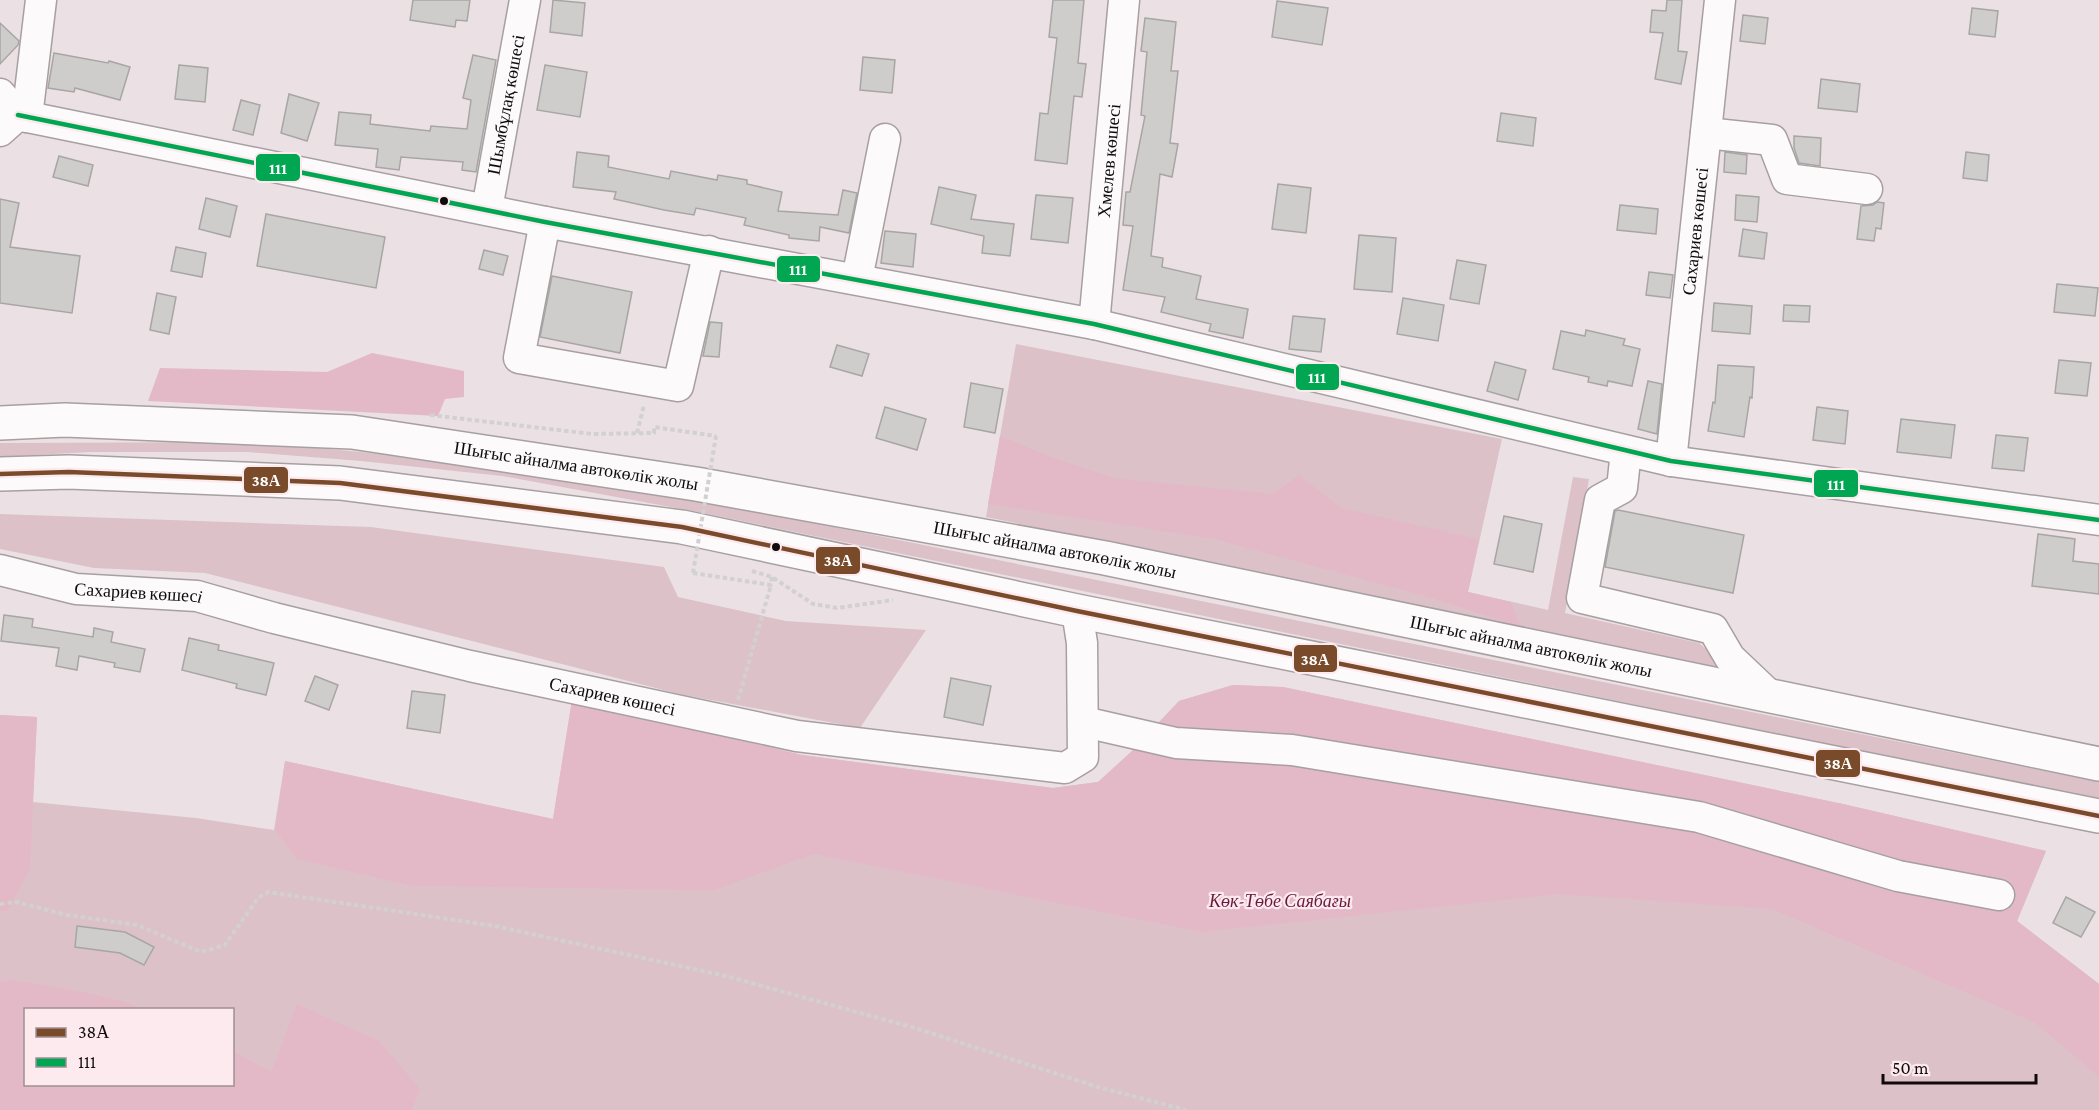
<svg xmlns="http://www.w3.org/2000/svg" width="2099" height="1110" font-family="'Crimson Pro',serif">
  <style>
    .green { fill: #ddc1c9; fill-rule: evenodd }
    .forest { fill: #e3b9c7 }
    .building { fill: #cecdcc; stroke: #a8a6a5; stroke-width: 1.5 }
    .lines { fill: none; stroke-linecap: round; stroke-linejoin: round }
    .minor-casing { stroke: #a79fa1; stroke-width: 33 }
    .major-casing { stroke: #a79fa1; stroke-width: 36 }
    .path { stroke: #d3d0d1; stroke-width: 4; stroke-dasharray: 4.5 3; stroke-linecap: butt }
    .minor { stroke: #fcfafb; stroke-width: 30 }
    .major { stroke: #fcfafb; stroke-width: 33 }
    .path-bridge { stroke: #d3d0d1; stroke-width: 4; stroke-dasharray: 4.5 3; stroke-linecap: butt }
    .bus-1-casing { stroke: #fceaef; stroke-width: 9 }
    .bus-2-casing { stroke: #fceaef; stroke-width: 9 }
    .bus-1 { stroke: #7a4b2a; stroke-width: 4.5 }
    .bus-2 { stroke: #00a651; stroke-width: 4.5 }
    .bus-dot { fill: #100a0c; stroke: #fceaef; stroke-width: 2 }
    .labels { text-anchor: middle; dominant-baseline: central; stroke-width: 4.5; stroke-linejoin: round; paint-order: stroke }
    .street-label { font-size: 18px; fill: #100a0c; stroke: #fceaef }
    .park-label { font-size: 18px; font-style: italic; fill: #69193d; stroke: #fceaef }
    .line-badge { stroke: #fceaef; stroke-width: 2 }
    .badge-label { font-size: 16px; text-anchor: middle; font-weight: bold; fill: #fff }
  </style>
  <rect width="100%" height="100%" fill="#ebe1e4"/>
  <g class="green">
    <path d="M1016,344L1502,439L1468,592L1548,610L1573,477L1589,479L1565,613L1699,643L1730,670L986,517Z"/>
    <path d="M249,442L362,452L502,468L705,501L2099,782V800L703,513L502,476L361,461L248,452H90L0,457V443Z"/>
    <path d="M0,514L371,527L664,567L678,597L786,621L926,630L860,728L679,694L205,573L94,568L0,549Z"/>
    <path d="M1233,685L1283,687L1843,804L2046,851L2017,921L2099,984V1110H0V715L37,717L33,802L196,818L274,830L285,761L553,819L572,700L802,755L1053,788L1098,782L1131,752L1179,701ZM26,1010H232V1084H26Z"/>
  </g>
  <g class="forest">
    <path d="M372,353L464,371V397L445,399L438,416L148,401L160,368L327,372Z"/>
    <path d="M1000,436L1046,455L1114,478L1272,494L1299,475L1341,508L1479,539L1468,592L1511,602L1521,627L1432,598L1214,539L988,504Z"/>
    <path d="M1233,685L1283,687L1843,804L2046,851L2017,921L2099,984V1077L2034,1022L1772,909L1558,894L1201,932L814,854L714,890L412,886L297,859L275,830L285,761L553,819L572,700L802,755L1053,788L1098,782L1131,752L1179,701Z"/>
    <path d="M0,715L37,717L30,869L8,910L0,911Z"/>
    <path d="M11,980C56,987 102,993 145,1009L26,1010V1084H232L233,1051L271,1072L297,1004L379,1041L420,1089L412,1110H0V982Z"/>
  </g>
  <g class="building">
    <path d="M413,0H470L467,21L456,20L455,27L410,20Z"/>
    <path d="M553,0L585,3L582,36L550,32Z"/>
    <path d="M1053,0H1084L1078,63L1086,64L1082,97L1074,96L1067,164L1035,160L1040,113L1048,114L1057,38L1049,37Z"/>
    <path d="M1667,0H1682L1678,51L1687,52L1681,84L1655,79L1663,33L1650,32L1652,10L1666,11Z"/>
    <path d="M1277,1L1328,8L1322,45L1272,37Z"/>
    <path d="M1972,8L1998,11L1995,37L1969,34Z"/>
    <path d="M1743,15L1768,18L1765,44L1740,41Z"/>
    <path d="M1145,18L1176,22L1171,71H1178L1170,143L1178,144L1172,177L1160,174L1151,256L1163,258L1162,267L1201,276L1196,299L1248,309L1243,338L1209,331L1211,324L1161,312L1165,297L1123,290L1133,226L1123,225L1126,192H1130L1145,116L1141,115L1147,52L1141,51Z"/>
    <path d="M0,23L19,41L18,45L0,64Z"/>
    <path d="M54,53L108,63L109,61L130,67L120,100L75,88L74,92L48,88Z"/>
    <path d="M473,55L496,60L476,172L462,170L463,162L401,157L399,170L376,167L378,149L335,145L339,112L371,115L370,124L430,131L431,126L467,129L471,100L463,98Z"/>
    <path d="M863,57L895,60L892,93L860,90Z"/>
    <path d="M179,65L208,68L205,102L175,99Z"/>
    <path d="M545,65L587,72L580,117L537,110Z"/>
    <path d="M1821,79L1860,84L1857,112L1818,108Z"/>
    <path d="M289,94L319,103L307,141L281,133Z"/>
    <path d="M241,100L260,105L253,135L233,130Z"/>
    <path d="M1501,113L1536,118L1533,146L1497,141Z"/>
    <path d="M1794,136L1821,138L1820,166L1799,163L1794,148Z"/>
    <path d="M577,152L609,156L608,167L669,179L671,171L717,180L718,175L747,180V184L782,192L778,211L838,215L843,190L857,193L849,233L820,227L819,241L789,238V235L744,225L746,218L696,208L694,215L664,210L614,199L616,192L573,187Z"/>
    <path d="M1725,152L1747,155L1746,174L1724,172Z"/>
    <path d="M1966,152L1989,155L1987,181L1963,178Z"/>
    <path d="M59,156L93,165L88,186L53,177Z"/>
    <path d="M1278,184L1311,188L1306,233L1272,229Z"/>
    <path d="M939,187L976,195L971,219L1014,224L1010,256L982,253L984,236L931,224Z"/>
    <path d="M1036,195L1073,198L1068,243L1031,239Z"/>
    <path d="M1736,195L1759,197L1757,222L1735,220Z"/>
    <path d="M206,198L237,206L230,237L199,229Z"/>
    <path d="M0,199L19,203L10,247L80,256L72,313L0,303Z"/>
    <path d="M1877,202L1884,203L1881,229L1876,228L1874,241L1857,239L1861,206L1873,205Z"/>
    <path d="M1620,205L1658,209L1656,234L1617,230Z"/>
    <path d="M266,214L385,237L376,288L257,266Z"/>
    <path d="M1743,229L1767,233L1764,259L1739,256Z"/>
    <path d="M885,231L916,234L913,267L881,263Z"/>
    <path d="M1359,235L1396,238L1392,292L1354,289Z"/>
    <path d="M176,247L206,253L202,277L171,271Z"/>
    <path d="M484,250L508,256L503,275L479,269Z"/>
    <path d="M1457,260L1486,265L1479,304L1450,299Z"/>
    <path d="M1649,272L1673,275L1670,298L1646,295Z"/>
    <path d="M552,276L632,292L620,353L540,337Z"/>
    <path d="M2057,284L2098,288L2095,316L2054,312Z"/>
    <path d="M157,293L176,297L169,334L150,330Z"/>
    <path d="M1403,298L1444,305L1438,341L1397,334Z"/>
    <path d="M1714,303L1752,306L1750,334L1712,331Z"/>
    <path d="M1784,305L1810,306L1809,322L1783,321Z"/>
    <path d="M1293,316L1325,319L1321,352L1289,349Z"/>
    <path d="M710,322L722,323L719,357L703,356Z"/>
    <path d="M1586,330L1625,339L1623,345L1640,349L1632,386L1608,381L1607,386L1588,382L1589,377L1553,369L1561,331L1585,336Z"/>
    <path d="M837,345L869,354L862,376L830,367Z"/>
    <path d="M2059,360L2091,363L2087,396L2055,393Z"/>
    <path d="M1495,362L1526,370L1518,400L1487,391Z"/>
    <path d="M1718,365L1754,367L1752,398L1750,397L1744,437L1708,431L1713,402L1715,403Z"/>
    <path d="M1648,381L1662,384L1657,434L1638,429Z"/>
    <path d="M971,383L1003,389L995,433L964,427Z"/>
    <path d="M885,407L926,419L917,450L876,438Z"/>
    <path d="M1817,407L1848,411L1845,444L1813,440Z"/>
    <path d="M1901,419L1955,425L1951,458L1897,452Z"/>
    <path d="M1996,435L2028,438L2024,471L1992,468Z"/>
    <path d="M1618,510L1744,535L1733,593L1605,567L1615,511Z"/>
    <path d="M1504,516L1542,524L1533,572L1494,564Z"/>
    <path d="M2038,534L2075,539L2073,561L2099,564V594L2032,586Z"/>
    <path d="M4,615L33,619L32,627L93,637L94,628L113,632L111,642L145,649L140,672L114,667L115,663L79,656L77,670L56,666L59,648L1,641Z"/>
    <path d="M189,638L219,645L218,650L274,663L266,695L236,688L237,684L182,670Z"/>
    <path d="M315,676L338,685L329,710L305,701Z"/>
    <path d="M951,678L991,686L983,725L944,717Z"/>
    <path d="M412,691L445,695L440,733L407,728Z"/>
    <path d="M2066,897L2095,912L2081,937L2053,923Z"/>
    <path d="M77,926L125,932L154,947L144,965L120,953L75,947Z"/>
  </g>
  <g class="lines">
    <defs>
      <g id="minor">
        <path d="M0,94L18,115"/>
        <path d="M18,115L545,222L1094,324L1671,461L2099,520"/>
        <path d="M27,117L41,0"/>
        <path d="M0,131L18,115"/>
        <path d="M1706,133L1772,140L1787,179L1867,189"/>
        <path id="s1" d="M487,209L525,0"/>
        <path d="M545,222L519,358L678,386L709,251"/>
        <path d="M857,279L885,139"/>
        <path id="s2" d="M1094,324L1124,0"/>
        <path d="M1626,451L1622,488L1600,500L1582,598L1713,629L1730,658L1769,695"/>
        <path id="s3" d="M1671,461L1720,0"/>
        <path id="s4" d="M0,570L76,589L197,596L274,618L470,666L797,736L1065,768L1083,757L1082,643L1077,611"/>
        <path d="M1084,722L1176,743L1292,750L1699,817L1898,876L1999,895"/>
      </g>
      <g id="major">
        <path id="s5" d="M0,423L65,420L352,432L696,484L1105,558L2099,764"/>
        <path d="M0,474L69,472L340,483L682,527L1077,611L2099,816"/>
      </g>
    </defs>
    <use href="#minor" class="minor-casing"/>
    <use href="#major" class="major-casing"/>
    <g class="path">
      <path d="M430,415L592,434L654,433V427L716,436"/>
      <path d="M637,433L644,405"/>
      <path d="M752,571L772,577L813,604L837,608L893,600"/>
      <path d="M693,573L771,585L772,577"/>
      <path d="M738,700L771,585"/>
      <path d="M0,904L16,902L67,915L137,925L201,952L225,945L258,898L268,892L495,926L726,976L915,1028L1098,1087L1186,1110"/>
    </g>
    <use href="#minor" class="minor"/>
    <use href="#major" class="major"/>
    <path class="path-bridge" d="M693,573L716,436"/>
    <defs>
      <path id="bus-1" d="M0,474L69,472L340,483L682,527L1077,611L2099,816"/>
      <path id="bus-2" d="M18,115L545,222L1094,324L1671,461L2099,520"/>
    </defs>
    <use href="#bus-1" class="bus-1-casing"/>
    <use href="#bus-2" class="bus-2-casing"/>
    <use href="#bus-1" class="bus-1"/>
    <use href="#bus-2" class="bus-2"/>
  </g>
  <g class="bus-dot">
    <circle cx="444" cy="201" r="5"/>
    <circle cx="776" cy="547" r="5"/>
  </g>
  <g class="labels">
    <g class="street-label">
      <text stroke="none"><textPath href="#s1" startOffset="106">Шымбұлақ көшесі</textPath></text>
      <text stroke="none"><textPath href="#s2" startOffset="164">Хмелев көшесі</textPath></text>
      <text stroke="none"><textPath href="#s3" startOffset="231">Сахариев көшесі</textPath></text>
      <text stroke="none"><textPath href="#s5" startOffset="579">Шығыс айналма автокөлік жолы</textPath></text>
      <text stroke="none"><textPath href="#s5" startOffset="1065">Шығыс айналма автокөлік жолы</textPath></text>
      <text stroke="none"><textPath href="#s4" startOffset="141">Сахариев көшесі</textPath></text>
      <text stroke="none"><textPath href="#s5" startOffset="1551">Шығыс айналма автокөлік жолы</textPath></text>
      <text stroke="none"><textPath href="#s4" startOffset="627">Сахариев көшесі</textPath></text>
    </g>
    <g class="park-label">
      <text x="1280" y="901">Көк-Төбе Саябағы</text>
    </g>
  </g>
  <g class="line-badge">
    <rect x="255" y="153" width="46" height="29" rx="6" fill="#00a651"/>
    <rect x="776" y="255" width="45" height="28" rx="6" fill="#00a651"/>
    <rect x="1295" y="363" width="45" height="28" rx="6" fill="#00a651"/>
    <rect x="243" y="466" width="46" height="28" rx="6" fill="#7a4b2a"/>
    <rect x="1813" y="469" width="46" height="29" rx="6" fill="#00a651"/>
    <rect x="815" y="546" width="46" height="29" rx="6" fill="#7a4b2a"/>
    <rect x="1293" y="644" width="45" height="29" rx="6" fill="#7a4b2a"/>
    <rect x="1815" y="749" width="46" height="29" rx="6" fill="#7a4b2a"/>
  </g>
  <g class="badge-label">
    <text x="278" y="174">111</text>
    <text x="798" y="275">111</text>
    <text x="1317" y="383">111</text>
    <text x="266" y="486">38А</text>
    <text x="1836" y="490">111</text>
    <text x="838" y="566">38А</text>
    <text x="1315" y="665">38А</text>
    <text x="1838" y="769">38А</text>
  </g>
  <rect x="24" y="1008" width="210" height="78" fill="#fceaef" stroke="#9e9094" stroke-width="1.5"/>
  <rect x="36" y="1028" width="30" height="9" fill="#7a4b2a" stroke="#9e9094" stroke-width="1.5"/>
  <text x="78" y="1038" font-size="18" fill="#100a0c">38А</text>
  <rect x="36" y="1058" width="30" height="9" fill="#00a651" stroke="#9e9094" stroke-width="1.5"/>
  <text x="78" y="1068" font-size="18" fill="#100a0c">111</text>
  <path d="M1883 1074v9h153v-9" fill="none" stroke="#100a0c" stroke-width="3"/>
  <text x="1892" y="1074" font-size="18" fill="#100a0c" stroke="#fceaef" stroke-width="4.5" paint-order="stroke">50 m</text>
</svg>
